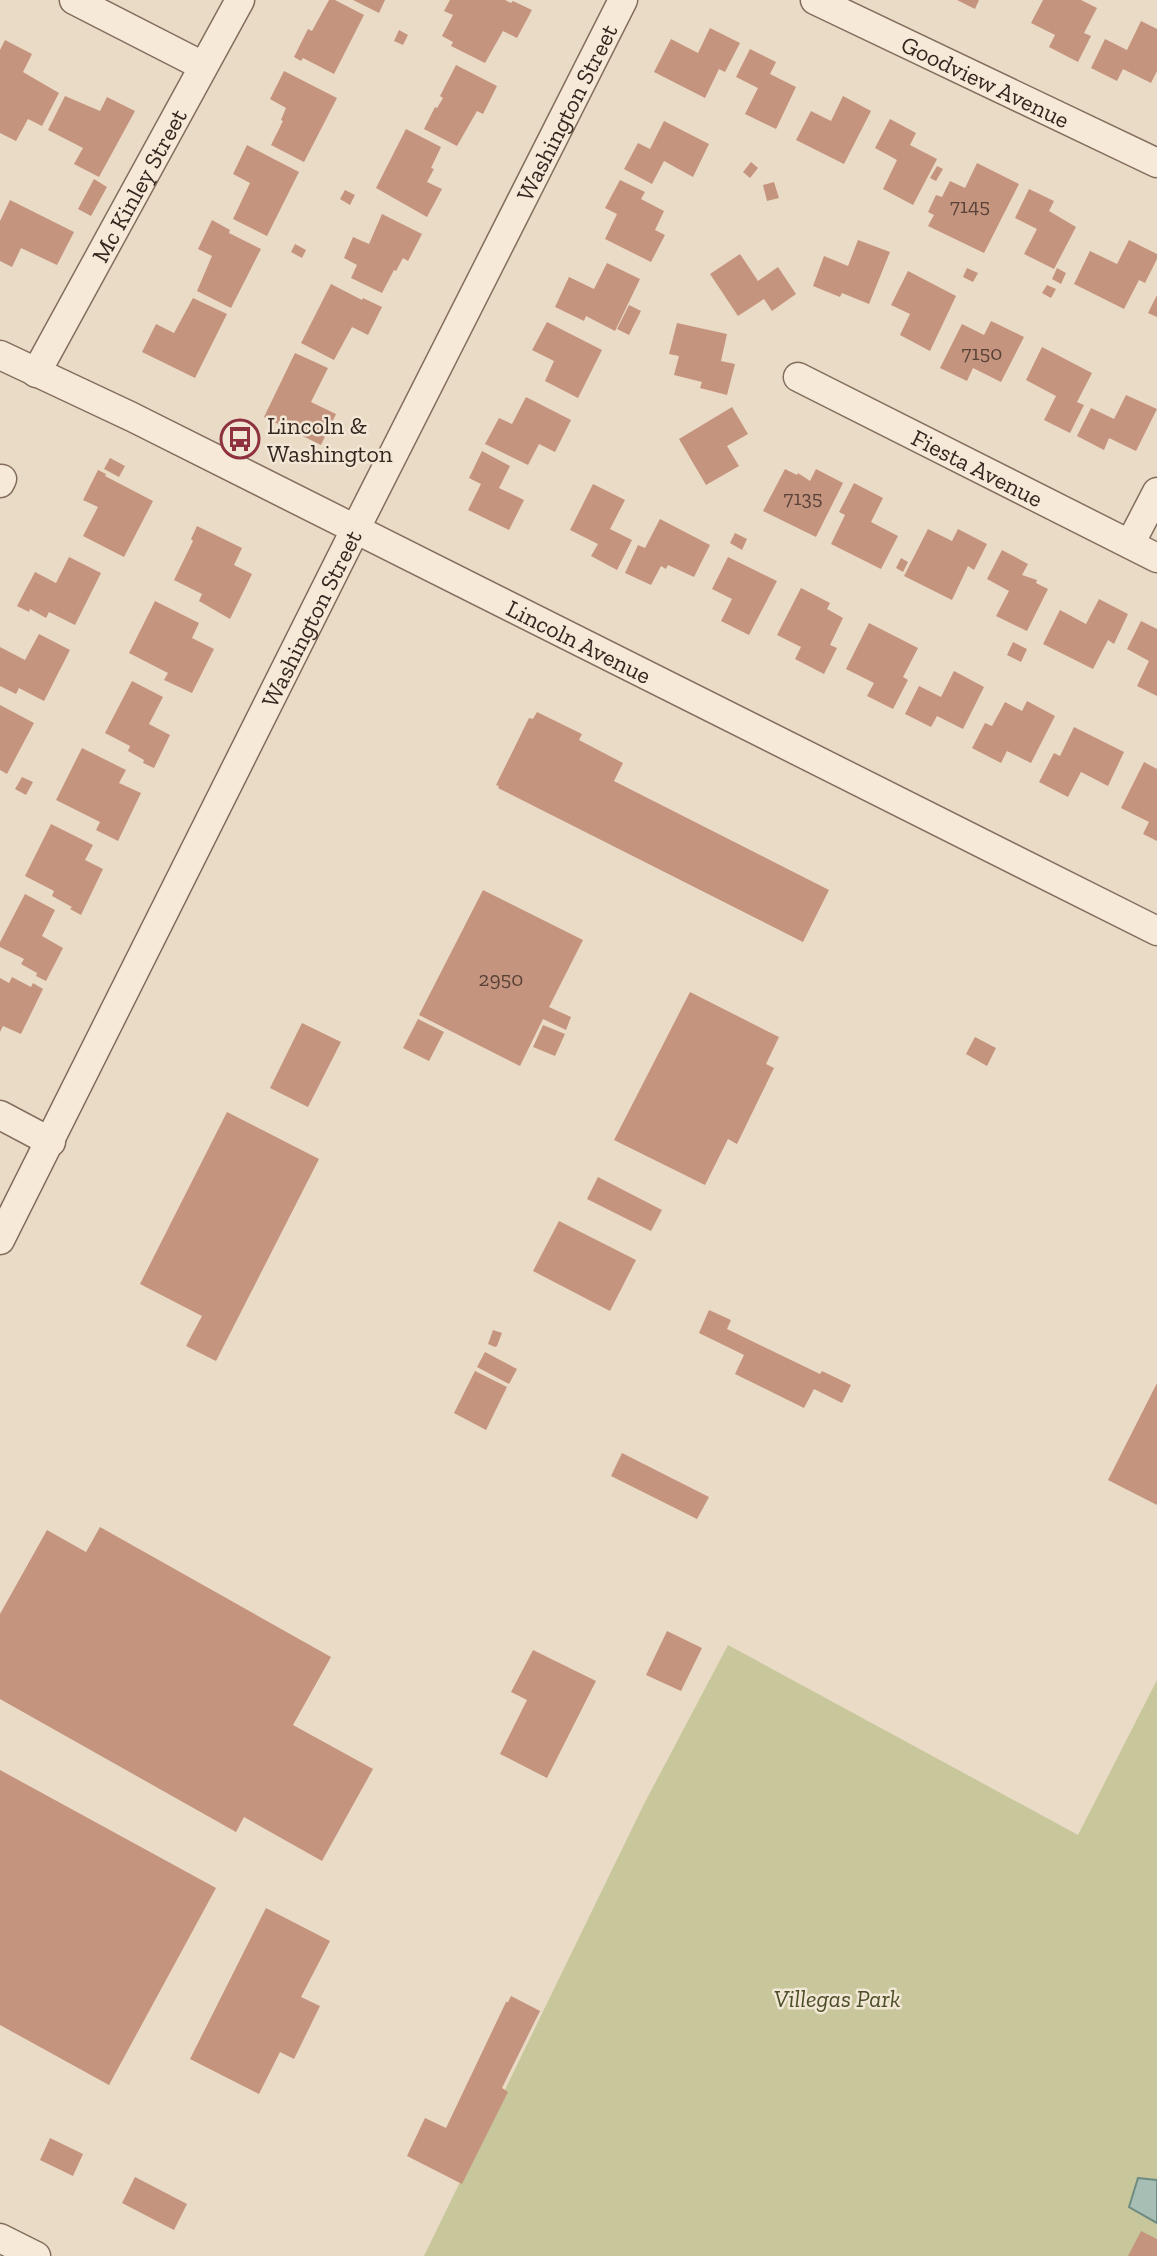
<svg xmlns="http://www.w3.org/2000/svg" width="1157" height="2256" font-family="'Zilla Slab',serif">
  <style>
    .green { fill: #c7c79b }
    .water { fill: #a7beb4; stroke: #6e8c81; stroke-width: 2 }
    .building { fill: #c5947f }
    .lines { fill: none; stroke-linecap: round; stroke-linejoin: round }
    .minor-casing { stroke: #846d5d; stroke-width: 31 }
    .minor { stroke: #f6e9d8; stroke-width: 28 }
    .labels { text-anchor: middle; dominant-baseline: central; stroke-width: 5; stroke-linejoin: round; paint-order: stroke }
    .number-label { font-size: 21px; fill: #594238 }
    .street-label { font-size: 24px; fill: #352720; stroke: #f2e6d5 }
    .poi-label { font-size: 24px; fill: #352720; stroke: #f2e6d5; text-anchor: start }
    .park-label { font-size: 24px; font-style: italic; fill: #4b5028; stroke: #f2e6d5 }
  </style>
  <rect width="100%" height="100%" fill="#eadbc6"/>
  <path class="green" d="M728,1645L1078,1835L1157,1680V2256H424L644,1804Z"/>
  <path class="water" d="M1138,2178L1157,2180V2223L1129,2207Z"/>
  <g class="building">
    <path d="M329,0H335L364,15L334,74L303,58L301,61L294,57L308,29L312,31Z"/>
    <path d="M353,0H385L379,13Z"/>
    <path d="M450,0H505L511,3L513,1L532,10L517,38L503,31L485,63L451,46L453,42L442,36L453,15L444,11Z"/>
    <path d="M957,0H979L975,9Z"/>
    <path d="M1043,0H1081L1097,8L1084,33L1091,36L1078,62L1049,47L1055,35L1031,23Z"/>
    <path d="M1141,21L1157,29V71L1151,83L1123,69L1117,81L1091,68L1105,39L1127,50Z"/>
    <path d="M710,28L740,43L725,72L719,69L705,98L654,72L671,39L698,53Z"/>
    <path d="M399,30L408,35L403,45L394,41Z"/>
    <path d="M5,40L32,54L23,72L59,93L42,126L28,119L16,141L0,133V50Z"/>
    <path d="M750,49L776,62L770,74L796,87L776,129L745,114L758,88L736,77Z"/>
    <path d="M456,65L497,86L483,114L477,111L457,146L424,129L435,107L437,108L443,98L440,96Z"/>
    <path d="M284,71L337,98L304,162L271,145L283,121L281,120L286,108L270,99Z"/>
    <path d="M65,96L100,111L107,97L135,111L99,177L74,164L83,148L48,130Z"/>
    <path d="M843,96L871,111L844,164L796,140L811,111L831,121Z"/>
    <path d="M890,119L916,133L910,145L937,159L913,205L883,189L897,160L875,148Z"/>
    <path d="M664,121L709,144L693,177L664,161L652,184L624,169L638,143L650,149Z"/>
    <path d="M406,129L441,147L431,168L434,169L427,182L442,189L427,217L376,188Z"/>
    <path d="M247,145L299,172L267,236L233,219L250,183L233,174Z"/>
    <path d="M751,162L758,168L750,178L743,172Z"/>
    <path d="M977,163L1019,184L984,253L928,226L934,215L928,212L936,195L942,197L950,181L965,188Z"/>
    <path d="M937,166L943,169L936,181L930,178Z"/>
    <path d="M94,179L107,187L91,216L78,209Z"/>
    <path d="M620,180L645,192L641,199L664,211L655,230L665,235L651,262L605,239L617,214L605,208Z"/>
    <path d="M774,182L779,198L767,201L763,185Z"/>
    <path d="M1029,189L1054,201L1049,211L1076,227L1054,269L1024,254L1037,229L1015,218Z"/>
    <path d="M345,190L355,195L350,205L340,199Z"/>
    <path d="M10,200L74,232L57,265L21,248L12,267L0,261V221Z"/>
    <path d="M382,214L422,234L408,261L403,258L396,271L394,270L382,293L351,278L357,265L344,258L353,237L369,244Z"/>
    <path d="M212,220L230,230L229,233L261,249L231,308L197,291L212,256L198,249Z"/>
    <path d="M858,240L890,252L869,304L842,293L840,297L813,286L824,256L848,266Z"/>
    <path d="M1129,240L1157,254V259L1145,283L1139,280L1124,309L1074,284L1090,251L1117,264Z"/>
    <path d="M295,244L306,250L302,258L291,252Z"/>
    <path d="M740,254L758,281L778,267L796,294L772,311L764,299L738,316L710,274Z"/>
    <path d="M607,263L640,279L615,331L586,316L584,321L555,307L569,277L594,289Z"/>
    <path d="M967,268L978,273L973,282L963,277Z"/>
    <path d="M1057,268L1066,273L1061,284L1052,279Z"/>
    <path d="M908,271L956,296L930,351L900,335L910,314L891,305Z"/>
    <path d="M331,284L362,300L363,298L382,307L368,335L352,327L334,360L301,343Z"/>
    <path d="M1047,285L1056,289L1051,298L1042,293Z"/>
    <path d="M1157,295V317L1148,313Z"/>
    <path d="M193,298L227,314L195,378L142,352L156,324L174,333Z"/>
    <path d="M629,305L641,311L629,335L617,329Z"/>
    <path d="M991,321L1024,337L1001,382L973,368L967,381L940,368L962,324L984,335Z"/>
    <path d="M547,322L602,350L578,398L545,381L554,361L532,350Z"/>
    <path d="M677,323L727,334L721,361L735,364L727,395L700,388L702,382L674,375L679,356L669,354Z"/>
    <path d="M1042,347L1092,373L1077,402L1084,405L1070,433L1044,420L1056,396L1026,380Z"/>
    <path d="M295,353L328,368L311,402L336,414L321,445L264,417Z"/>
    <path d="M1126,395L1157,409L1136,451L1109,438L1104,450L1077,436L1091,408L1114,419Z"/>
    <path d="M526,397L571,420L555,452L539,444L528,465L485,444L499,418L512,424Z"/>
    <path d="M732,407L748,434L727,446L739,466L706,485L679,439Z"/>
    <path d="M482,451L510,466L499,488L524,500L509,530L468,510L481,484L469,478Z"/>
    <path d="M110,458L125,466L119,477L104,469Z"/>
    <path d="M785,469L797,475L798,473L810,481L816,469L843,483L816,537L763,511Z"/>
    <path d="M98,470L106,474L105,476L153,501L124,557L83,536L98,507L83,500Z"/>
    <path d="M854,483L883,498L871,522L898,536L881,569L831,544L845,515L839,512Z"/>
    <path d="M593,484L625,500L610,529L632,540L617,570L591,556L598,544L570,530Z"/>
    <path d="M660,519L710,545L694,577L668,565L666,569L661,566L651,585L625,573L638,545L645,548Z"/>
    <path d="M197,526L242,548L234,565L252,574L230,619L199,601L202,594L174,580L193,541L191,539Z"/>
    <path d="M928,529L952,541L958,529L987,544L974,570L968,566L952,600L904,576Z"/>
    <path d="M735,533L747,539L742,550L730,543Z"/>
    <path d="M1002,550L1028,564L1022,575L1037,580L1036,583L1048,589L1027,631L996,616L1009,591L987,579Z"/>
    <path d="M69,557L101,573L75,625L49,612L46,618L30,609L29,612L17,606L35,572L56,583Z"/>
    <path d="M728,557L777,581L749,635L721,621L732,599L712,589Z"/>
    <path d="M901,558L908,562L903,572L896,568Z"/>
    <path d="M801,588L830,603L827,609L843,618L830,645L837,648L824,674L795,659L801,647L777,635Z"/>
    <path d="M1099,599L1128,614L1114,644L1108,640L1093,669L1043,644L1060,610L1086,624Z"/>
    <path d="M155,601L199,623L192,638L214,649L192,693L164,680L168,673L129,653Z"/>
    <path d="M1141,621L1157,629V696L1137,686L1149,661L1127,649Z"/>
    <path d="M869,623L918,648L903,677L908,680L893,709L867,696L874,683L846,669Z"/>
    <path d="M39,634L70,650L44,701L19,688L16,694L0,686V647L25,660Z"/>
    <path d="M1013,642L1027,649L1021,662L1007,655Z"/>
    <path d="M954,671L984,687L963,729L937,716L931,727L905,714L919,686L941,697Z"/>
    <path d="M132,681L163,697L149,724L170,735L154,768L143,763L144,760L128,751L130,746L105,733Z"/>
    <path d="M1027,701L1055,716L1031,763L1007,751L1001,763L972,748L985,723L992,726L1005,702L1022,711Z"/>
    <path d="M0,705L34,723L7,774L0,770Z"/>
    <path d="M537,712L582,734L579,740L623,763L614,781L829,890L803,942L498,788L499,786L496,785L529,718L533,719Z"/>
    <path d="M1074,727L1124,752L1108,786L1081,772L1068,797L1039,782L1054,753L1060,756Z"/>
    <path d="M82,748L126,770L119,783L141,793L118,841L96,830L100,822L56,800Z"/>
    <path d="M1144,762L1157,769V841L1143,834L1149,822L1121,808Z"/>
    <path d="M22,777L33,782L26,795L15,789Z"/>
    <path d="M51,824L93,845L85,860L103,869L81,915L70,909L72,907L52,896L54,891L25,876Z"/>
    <path d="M483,890L583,940L549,1007L571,1017L566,1030L543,1019L520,1066L419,1015Z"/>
    <path d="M25,894L55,910L42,936L63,948L46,981L36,976L37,973L21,964L24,959L0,947V942Z"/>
    <path d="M12,977L31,987L33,983L43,989L21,1034L3,1026L0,1032V978L9,983Z"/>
    <path d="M690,992L779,1037L766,1064L774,1068L737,1144L728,1139L705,1185L614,1140Z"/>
    <path d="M418,1019L444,1032L429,1061L403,1048Z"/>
    <path d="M302,1023L341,1042L308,1107L270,1088Z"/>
    <path d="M543,1025L565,1034L555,1056L533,1047Z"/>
    <path d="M975,1037L996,1048L987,1066L966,1054Z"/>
    <path d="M227,1112L319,1159L216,1361L186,1346L202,1316L140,1284Z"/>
    <path d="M598,1177L662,1210L651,1231L587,1199Z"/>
    <path d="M559,1221L636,1260L610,1311L533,1271Z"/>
    <path d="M709,1310L731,1320L727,1329L820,1374L822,1371L851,1385L842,1403L814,1389L804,1408L735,1374L744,1355L699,1333Z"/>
    <path d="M493,1330L502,1333L497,1346L495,1347L488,1344Z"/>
    <path d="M485,1352L517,1369L509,1384L477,1367Z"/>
    <path d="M475,1371L507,1387L486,1430L454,1413Z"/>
    <path d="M1157,1383V1505L1108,1480Z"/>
    <path d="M622,1453L709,1497L697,1519L611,1476Z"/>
    <path d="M100,1527L331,1657L293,1725L373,1769L322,1861L244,1817L236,1832L0,1699V1614L47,1530L86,1552Z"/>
    <path d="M667,1631L702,1648L681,1691L646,1675Z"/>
    <path d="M533,1650L596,1681L547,1778L500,1754L527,1700L511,1692Z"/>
    <path d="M0,1770L216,1888L109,2085L0,2025Z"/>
    <path d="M266,1908L330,1941L301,1997L320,2006L294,2059L280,2052L259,2094L190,2059Z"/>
    <path d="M511,1996L540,2011L502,2088L508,2092L462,2184L407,2156L425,2118L446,2128L506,2002H508Z"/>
    <path d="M50,2138L83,2154L73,2176L40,2160Z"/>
    <path d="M135,2177L187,2204L174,2230L122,2203Z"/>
    <path d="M1141,2231L1157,2239V2256H1128Z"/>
  </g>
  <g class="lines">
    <defs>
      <g id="minor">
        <path d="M74,0L203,66"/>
        <path id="s1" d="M815,0L1157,163"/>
        <path id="s2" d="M0,355L132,417L1157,931"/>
        <path id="s3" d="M36,373L240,0"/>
        <path id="s4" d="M798,377L1157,558"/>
        <path d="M0,483L2,479"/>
        <path d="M1130,544L1157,492"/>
        <path d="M0,1115L51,1142"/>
        <path id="s5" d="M0,1240L355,530L623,0"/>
        <path d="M0,2238L36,2256"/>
      </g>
    </defs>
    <use href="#minor" class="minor-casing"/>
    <use href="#minor" class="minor"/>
  </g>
  <defs>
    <symbol id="bus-ring" viewBox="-11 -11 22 22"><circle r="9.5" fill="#f2e6d5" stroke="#8d323e" stroke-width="1.5"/><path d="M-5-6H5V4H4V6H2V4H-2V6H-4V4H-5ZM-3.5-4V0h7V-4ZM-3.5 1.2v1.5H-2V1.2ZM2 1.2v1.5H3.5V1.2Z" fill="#8d323e"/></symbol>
  </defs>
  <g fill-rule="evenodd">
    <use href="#bus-ring" x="218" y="417" width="44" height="44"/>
  </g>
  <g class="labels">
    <g class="number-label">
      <text x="970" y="205">7145</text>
      <text x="982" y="352">7150</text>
      <text x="803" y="497">7135</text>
      <text x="501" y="978">2950</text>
    </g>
    <g class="street-label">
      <text stroke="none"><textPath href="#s1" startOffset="189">Goodview Avenue</textPath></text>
      <text stroke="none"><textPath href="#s5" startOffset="1262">Washington Street</textPath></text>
      <text stroke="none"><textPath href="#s3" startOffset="214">Mc Kinley Street</textPath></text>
      <text stroke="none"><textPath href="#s4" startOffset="201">Fiesta Avenue</textPath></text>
      <text stroke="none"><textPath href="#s5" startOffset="695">Washington Street</textPath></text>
      <text stroke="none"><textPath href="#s2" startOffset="646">Lincoln Avenue</textPath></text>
    </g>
    <g class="poi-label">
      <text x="267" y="425">Lincoln &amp;<tspan x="267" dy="28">Washington</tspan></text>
    </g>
    <g class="park-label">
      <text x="837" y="1998">Villegas Park</text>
    </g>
  </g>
</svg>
